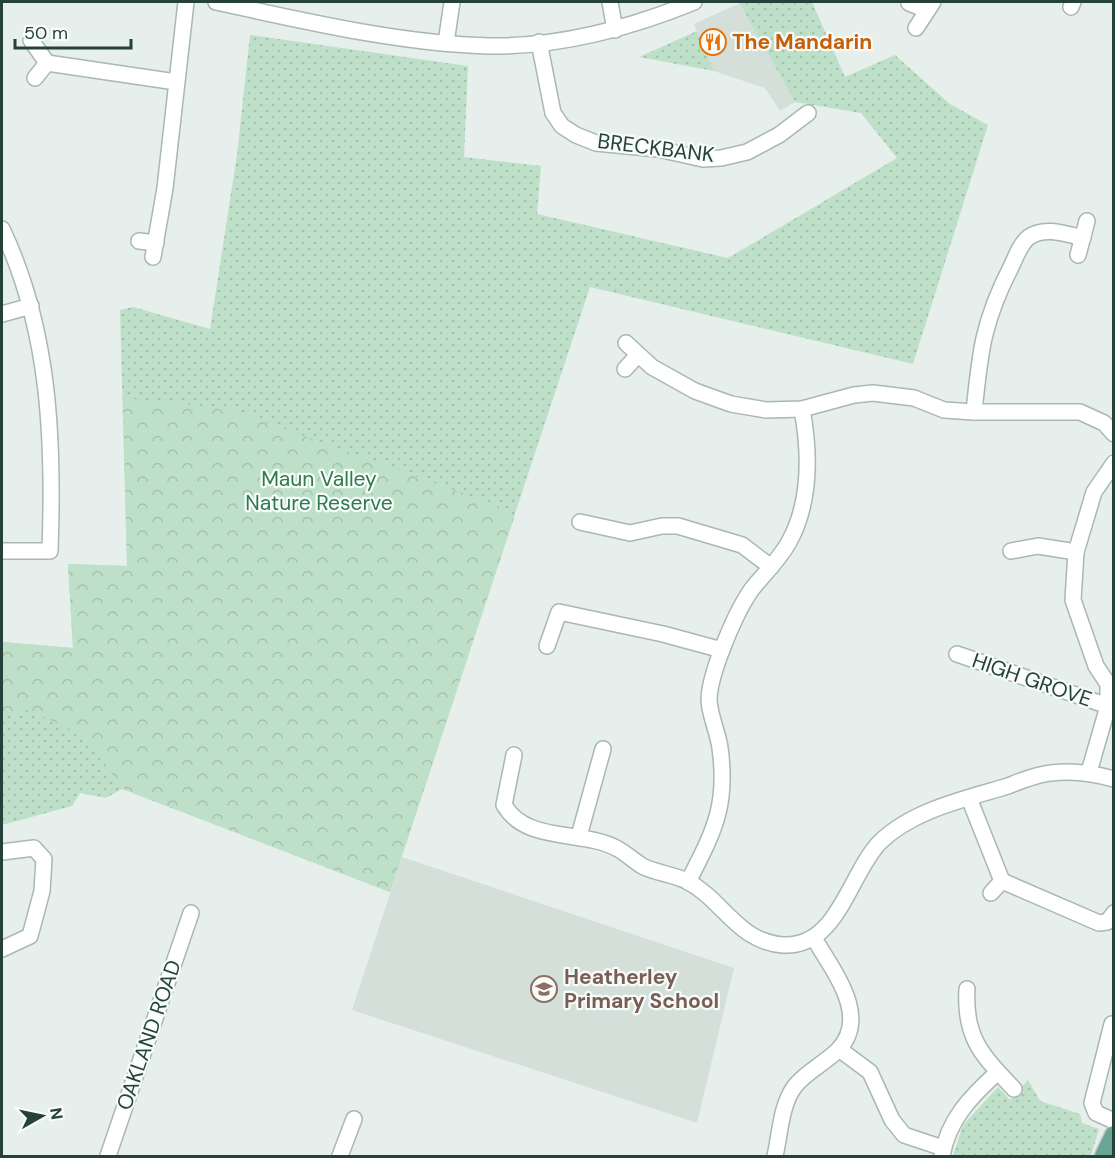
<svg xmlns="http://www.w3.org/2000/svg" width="1115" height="1158" font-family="'DM Sans',sans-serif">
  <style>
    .built { fill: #d4dfda }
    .grass { fill: url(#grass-dots) }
    .forest { fill: url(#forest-crowns) }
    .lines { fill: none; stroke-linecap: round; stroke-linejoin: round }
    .minor-casing { stroke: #a8b8b2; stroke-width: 18 }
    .primary-casing { stroke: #c2cac8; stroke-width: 21 }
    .minor { stroke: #fff; stroke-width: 15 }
    .primary { stroke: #6aa596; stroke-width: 18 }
    .labels { text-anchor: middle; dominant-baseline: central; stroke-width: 4.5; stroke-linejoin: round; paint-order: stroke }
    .food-label { font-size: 21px; font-weight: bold; fill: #c56008; stroke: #f7fbf9; text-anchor: start }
    .street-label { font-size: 21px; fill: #24423a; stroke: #f7fbf9 }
    .park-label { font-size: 21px; fill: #2d7a4b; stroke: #f7fbf9 }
    .education-label { font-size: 21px; font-weight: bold; fill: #785e54; stroke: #f7fbf9; text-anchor: start }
  </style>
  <defs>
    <pattern id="grass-dots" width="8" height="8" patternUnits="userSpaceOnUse" patternTransform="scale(1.5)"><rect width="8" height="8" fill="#bfe0c8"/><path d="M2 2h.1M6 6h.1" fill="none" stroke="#a4c1ad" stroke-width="1.8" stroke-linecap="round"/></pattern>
    <pattern id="forest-crowns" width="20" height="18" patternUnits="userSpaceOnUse" patternTransform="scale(1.5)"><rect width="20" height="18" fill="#bfe0c8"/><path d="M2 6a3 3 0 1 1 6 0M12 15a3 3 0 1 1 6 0" fill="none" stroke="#a4c1ad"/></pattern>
  </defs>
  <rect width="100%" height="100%" fill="#e6efeb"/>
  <g class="built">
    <path d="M740,3L795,102L780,111L765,88L714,71L694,24Z"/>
    <path d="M402,857L734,968L697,1123L352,1010Z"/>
  </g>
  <g class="grass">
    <path d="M739,2H812L845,77L895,55L950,104L988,125L913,364L590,287L390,892L122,789L106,798L80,793L72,806L2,825V642L73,648L68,564L127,566L120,310L133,307L210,329L237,155L250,35L468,66L464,157L541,166L537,214L728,258L897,158L861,113L795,102Z"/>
    <path d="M697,31L714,71L639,57Z"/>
    <path d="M1028,1080L1040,1101L1080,1114L1082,1123L1099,1129L1091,1156H953L963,1125L998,1087L1010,1100Z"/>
  </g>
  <path class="forest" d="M123,398L229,409L504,508L514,518L390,892L122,788L86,737L30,710L2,716V642L73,648L68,564L127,566Z"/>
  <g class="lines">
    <defs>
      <g id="minor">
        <path d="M216,2C304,21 401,44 490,46C560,47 630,28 694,2"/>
        <path d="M610,2L615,30"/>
        <path d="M909,3L927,10"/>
        <path d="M1071,7L1073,2"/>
        <path d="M916,28L933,2"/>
        <path d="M31,40L47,63L35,78"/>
        <path d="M539,42L553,113L562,126L576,135L596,143L658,149L703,159L721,158L747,152L779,135L808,113"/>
        <path d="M446,43L452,2"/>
        <path d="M47,63L176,82"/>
        <path d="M2,229C50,330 54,441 50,551H2"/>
        <path d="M139,241L156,243"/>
        <path d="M1078,255L1087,221"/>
        <path d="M153,257L165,188L186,2"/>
        <path d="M2,314L31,306"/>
        <path d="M626,343L652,367L695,391L731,404L766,410L802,409L854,395L873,393L914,398L944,410L974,412H1080L1104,423L1114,434"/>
        <path d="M625,369L637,356"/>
        <path d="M974,412C980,351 983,321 1012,265C1016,256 1021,243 1029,237C1045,226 1066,234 1083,238"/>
        <path d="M580,522L630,533L662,526H678L742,545L771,567"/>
        <path d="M1011,551L1038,546L1076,552"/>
        <path d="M547,646L559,612L663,634L722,650"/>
        <path d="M957,654L1108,706"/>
        <path d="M514,755L504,805C527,844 582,829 618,849C627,854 635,862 644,867C658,873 674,875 687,881C723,900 738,942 783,945C838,948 849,874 880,842C913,810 965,799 1008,786C1021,781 1037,774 1051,773C1073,770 1093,773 1114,779"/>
        <path d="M1089,772L1108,706V684L1096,666L1073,600L1076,552L1094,492L1114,463"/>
        <path d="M969,798L1002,881L1099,923L1107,922L1114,913"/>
        <path d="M579,836L603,749"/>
        <path d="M2,852L34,848L44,859L42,891L30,936L2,949"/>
        <path d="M688,882C714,831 728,806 720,748C718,732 709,714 709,699C710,672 736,611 752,589C764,574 779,560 789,542C811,502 810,453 802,409"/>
        <path d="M991,893L1002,881"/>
        <path d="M967,989C964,1038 982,1055 1014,1089"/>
        <path d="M1112,1024L1092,1103L1096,1113L1114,1121"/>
        <path d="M839,1049L870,1072L892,1120L904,1135L943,1148"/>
        <path d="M108,1156L191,913"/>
        <path d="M340,1156L354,1119"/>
        <path d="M775,1156C780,1134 781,1104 795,1086C806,1072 825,1063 838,1050C871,1016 832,970 814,938"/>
        <path d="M942,1156C948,1120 971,1096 998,1072"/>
      </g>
      <path id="primary" d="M1104,1156L1114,1135"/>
    </defs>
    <use href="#minor" class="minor-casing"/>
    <use href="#primary" class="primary-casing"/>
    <use href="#minor" class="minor"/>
    <use href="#primary" class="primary"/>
  </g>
  <defs>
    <symbol id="restaurant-ring" viewBox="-11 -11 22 22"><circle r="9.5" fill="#f7fbf9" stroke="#e8710a" stroke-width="1.5"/><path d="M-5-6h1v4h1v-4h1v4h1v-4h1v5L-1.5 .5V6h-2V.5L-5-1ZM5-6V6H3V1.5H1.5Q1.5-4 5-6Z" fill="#e8710a"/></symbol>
    <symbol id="school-ring" viewBox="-11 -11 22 22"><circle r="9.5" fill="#f7fbf9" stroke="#8d6e63" stroke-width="1.5"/><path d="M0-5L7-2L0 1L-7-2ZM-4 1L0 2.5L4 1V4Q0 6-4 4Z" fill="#8d6e63"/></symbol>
  </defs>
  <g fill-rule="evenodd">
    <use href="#restaurant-ring" x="698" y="27" width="30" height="30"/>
    <use href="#school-ring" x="529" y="974" width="30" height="30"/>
  </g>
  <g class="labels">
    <g class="food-label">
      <text x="732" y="42">The Mandarin</text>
    </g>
    <g class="street-label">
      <text transform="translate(656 148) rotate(7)">BRECKBANK</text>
      <text transform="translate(1032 680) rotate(19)">HIGH GROVE</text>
      <text transform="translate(149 1035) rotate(-71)">OAKLAND ROAD</text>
    </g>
    <g class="park-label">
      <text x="319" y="479">Maun Valley<tspan x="319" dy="24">Nature Reserve</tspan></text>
    </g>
    <g class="education-label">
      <text x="564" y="977">Heatherley<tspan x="564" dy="24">Primary School</tspan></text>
    </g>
  </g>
  <rect width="1115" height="1158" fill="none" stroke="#24423a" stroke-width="6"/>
  <g transform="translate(42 1116) rotate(81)" stroke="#f7fbf9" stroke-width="4.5" paint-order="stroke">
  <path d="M0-4.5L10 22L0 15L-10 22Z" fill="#24423a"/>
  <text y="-9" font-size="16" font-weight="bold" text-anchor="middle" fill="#24423a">N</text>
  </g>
  <path d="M15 39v9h116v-9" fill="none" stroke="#24423a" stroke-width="3"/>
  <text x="24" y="39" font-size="18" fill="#24423a" stroke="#f7fbf9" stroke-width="4.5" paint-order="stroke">50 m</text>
</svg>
